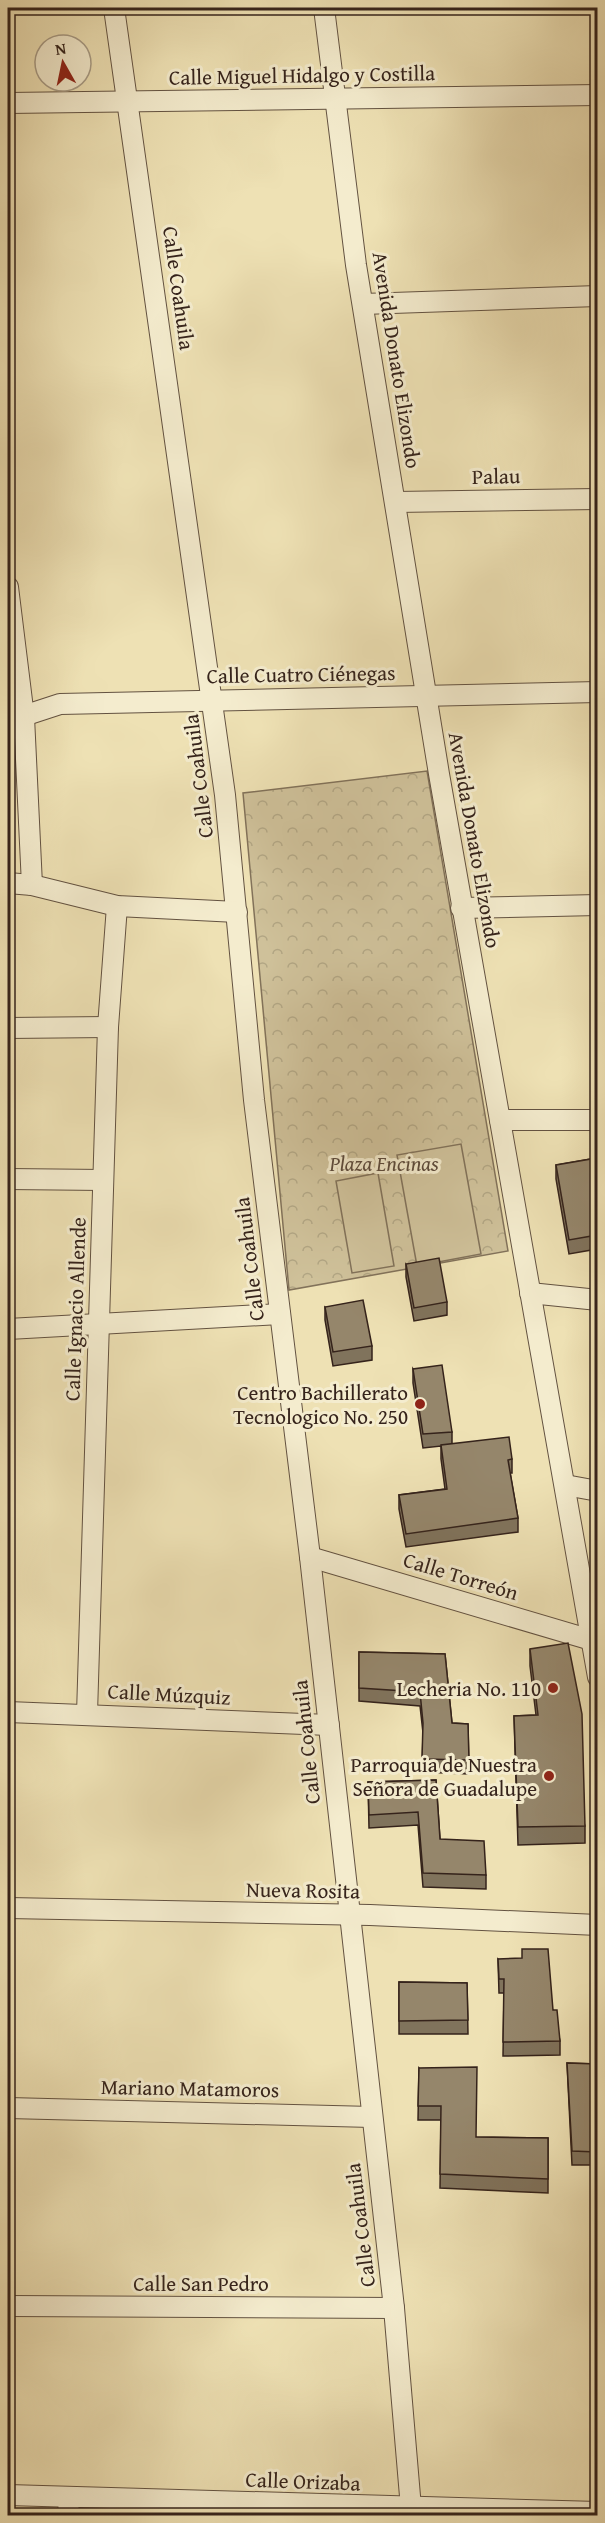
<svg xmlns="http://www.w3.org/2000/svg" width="605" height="2523" font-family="'Gentium Book Plus',serif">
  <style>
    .park { fill: url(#park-crowns); stroke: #82725a; stroke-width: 1.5 }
    .garden { fill: #cfc19a; stroke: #82725a; stroke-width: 1.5 }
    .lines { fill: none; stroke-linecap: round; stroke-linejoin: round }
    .street-casing { stroke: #635241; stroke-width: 22 }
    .street { stroke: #f4ecce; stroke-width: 20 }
    .wall { fill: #80735c; stroke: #35231b; stroke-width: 1.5 }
    .building { fill: #95866b; stroke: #35231b; stroke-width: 1.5 }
    .poi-dot { fill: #8f2418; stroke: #f4ecce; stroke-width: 2 }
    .labels { text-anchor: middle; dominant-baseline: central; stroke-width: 6; stroke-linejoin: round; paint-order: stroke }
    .street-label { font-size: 21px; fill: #35231b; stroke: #f4ecce }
    .park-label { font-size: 21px; font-style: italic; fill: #5c4a3b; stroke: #f4ecce }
    .poi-label { font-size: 21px; fill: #35231b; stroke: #f4ecce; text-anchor: end }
  </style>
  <defs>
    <pattern id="park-crowns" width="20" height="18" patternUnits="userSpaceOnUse" patternTransform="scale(1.5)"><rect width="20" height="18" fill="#cfc19a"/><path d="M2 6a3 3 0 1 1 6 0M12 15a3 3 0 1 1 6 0" fill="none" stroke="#b2a684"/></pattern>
  </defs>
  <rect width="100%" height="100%" fill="#eee1b4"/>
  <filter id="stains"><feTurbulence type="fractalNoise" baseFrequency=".00333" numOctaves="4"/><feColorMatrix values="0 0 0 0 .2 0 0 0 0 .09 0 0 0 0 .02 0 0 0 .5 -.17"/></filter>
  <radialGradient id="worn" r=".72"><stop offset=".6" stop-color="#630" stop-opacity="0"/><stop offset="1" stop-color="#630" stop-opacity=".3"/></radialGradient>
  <path class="park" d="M427,771L508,1251L289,1290L243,793Z"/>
  <g class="garden">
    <path d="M461,1144L481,1254L417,1266L397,1155Z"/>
    <path d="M378,1173L394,1266L352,1273L336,1181Z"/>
  </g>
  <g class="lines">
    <defs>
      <g id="street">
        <path d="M114,8L225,795L254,1100L310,1557L394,2308L411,2508"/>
        <path d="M324,8L356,265L439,774L598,1677"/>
        <path d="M8,103L598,95"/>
        <path d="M363,304L598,296"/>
        <path d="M396,502L598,499"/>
        <path d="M8,587L24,717L32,885"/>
        <path d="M8,721L60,704L598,692"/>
        <path d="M8,883L32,885L117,906L237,912"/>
        <path d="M461,908L598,905"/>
        <path d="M8,1028L108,1027"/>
        <path d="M500,1120H598"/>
        <path d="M8,1179L103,1180"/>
        <path d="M530,1293L598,1300"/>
        <path d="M8,1329L280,1314"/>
        <path d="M565,1485L598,1491"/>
        <path d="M310,1557L598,1642"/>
        <path d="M8,1712L329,1725"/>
        <path d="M87,1714L108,1027L117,906"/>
        <path d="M8,1908L370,1915L598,1925"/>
        <path d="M8,2108L372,2117"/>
        <path d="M8,2306L394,2308"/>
        <path d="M8,2495L598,2512"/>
        <path d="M68,2516L69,2497"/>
      </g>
    </defs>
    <use href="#street" class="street-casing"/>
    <use href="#street" class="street"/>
  </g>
  <g class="wall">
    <path d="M597,1158V1249L569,1254L556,1179V1165Z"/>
    <path d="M406,1264L447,1302V1315L414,1321L406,1277Z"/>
    <path d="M325,1307L372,1346V1360L333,1366L325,1320Z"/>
    <path d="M413,1369L452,1432V1444L512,1459V1473H510L518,1518V1532L406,1547L399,1509V1495L445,1489L441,1459V1446L423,1448L413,1383Z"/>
    <path d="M530,1649L585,1826V1843L518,1845L514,1716L536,1715L530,1666Z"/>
    <path d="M359,1652L445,1654L452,1723L468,1724L469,1774L422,1772L423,1733L420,1706L359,1701Z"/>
    <path d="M436,1780L440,1839L486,1875V1889L423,1887L418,1825L369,1828L368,1782Z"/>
    <path d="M498,1959L553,2010L560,2041V2055L503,2056L504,1993H499Z"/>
    <path d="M399,1982L467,1983L468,2034H399Z"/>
    <path d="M567,2063L597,2064V2165H572Z"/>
    <path d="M419,2068L476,2137L548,2138V2193L440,2188L441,2120H418Z"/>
  </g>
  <g class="building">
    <path d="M597,1158V1235L569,1240L556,1165Z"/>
    <path d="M439,1258L447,1302L414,1308L406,1264Z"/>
    <path d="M363,1300L372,1346L333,1352L325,1307Z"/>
    <path d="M442,1365L452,1432L423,1434L413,1369Z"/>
    <path d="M509,1437L512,1459L508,1460L518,1518L406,1534L399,1495L447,1489L441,1445Z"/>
    <path d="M568,1643L582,1714L585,1826L518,1827L514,1716L538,1715L530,1649Z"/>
    <path d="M359,1652L445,1654L452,1723L468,1724L469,1760L422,1759L423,1723L420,1692L359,1688Z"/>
    <path d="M436,1780L440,1839L484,1841L486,1875L423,1873L418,1812L369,1815L368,1782Z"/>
    <path d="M522,1949H548L553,2010H557L560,2041L503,2042L504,1979H499L498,1959L522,1958Z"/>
    <path d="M399,1982L467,1983L468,2020L399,2021Z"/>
    <path d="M567,2063L597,2064V2152L572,2151Z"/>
    <path d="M477,2067L476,2137L548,2138V2179L440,2174L441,2106H418L419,2068Z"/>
  </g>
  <g class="poi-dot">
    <circle cx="420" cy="1404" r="6"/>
    <circle cx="553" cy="1688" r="6"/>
    <circle cx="549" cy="1776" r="6"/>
  </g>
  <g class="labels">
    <g class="street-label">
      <text transform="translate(302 75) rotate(-1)">Calle Miguel Hidalgo y Costilla</text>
      <text transform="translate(179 288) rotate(82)">Calle Coahuila</text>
      <text transform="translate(397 360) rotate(81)">Avenida Donato Elizondo</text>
      <text transform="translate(496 476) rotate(-1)">Palau</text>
      <text transform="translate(301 674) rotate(-1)">Calle Cuatro Ciénegas</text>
      <text transform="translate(198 776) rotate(-97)">Calle Coahuila</text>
      <text transform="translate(475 840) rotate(80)">Avenida Donato Elizondo</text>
      <text transform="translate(249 1259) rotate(-97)">Calle Coahuila</text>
      <text transform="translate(75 1309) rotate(-88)">Calle Ignacio Allende</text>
      <text transform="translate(461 1576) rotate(17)">Calle Torreón</text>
      <text transform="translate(169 1694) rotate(3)">Calle Múzquiz</text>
      <text transform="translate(306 1742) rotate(-96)">Calle Coahuila</text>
      <text transform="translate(303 1890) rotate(1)">Nueva Rosita</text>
      <text transform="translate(190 2088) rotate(1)">Mariano Matamoros</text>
      <text transform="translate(360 2225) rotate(-97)">Calle Coahuila</text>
      <text x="201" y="2283">Calle San Pedro</text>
      <text transform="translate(303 2481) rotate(2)">Calle Orizaba</text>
    </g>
    <g class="park-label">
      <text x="384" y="1163">Plaza Encinas</text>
    </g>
    <g class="poi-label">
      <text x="408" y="1392">Centro Bachillerato<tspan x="408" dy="24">Tecnologico No. 250</tspan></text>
      <text x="541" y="1688">Lecheria No. 110</text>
      <text x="537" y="1764">Parroquia de Nuestra<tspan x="537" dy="24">Señora de Guadalupe</tspan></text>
    </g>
  </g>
  <rect width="605" height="2523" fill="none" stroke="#eee1b4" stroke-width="30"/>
  <rect x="9" y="9" width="587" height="2505" fill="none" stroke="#35231b" stroke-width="3"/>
  <rect x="15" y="15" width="575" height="2493" fill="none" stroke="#35231b" stroke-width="1.5"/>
  <g transform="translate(63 63) rotate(351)"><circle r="28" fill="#f4ecce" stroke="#a89c86" stroke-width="1.5"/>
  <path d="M0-4.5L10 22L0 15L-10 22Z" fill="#8f2418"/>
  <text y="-9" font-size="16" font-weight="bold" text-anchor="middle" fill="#35231b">N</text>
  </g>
  <rect width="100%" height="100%" filter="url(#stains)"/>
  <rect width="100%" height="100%" fill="url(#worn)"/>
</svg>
